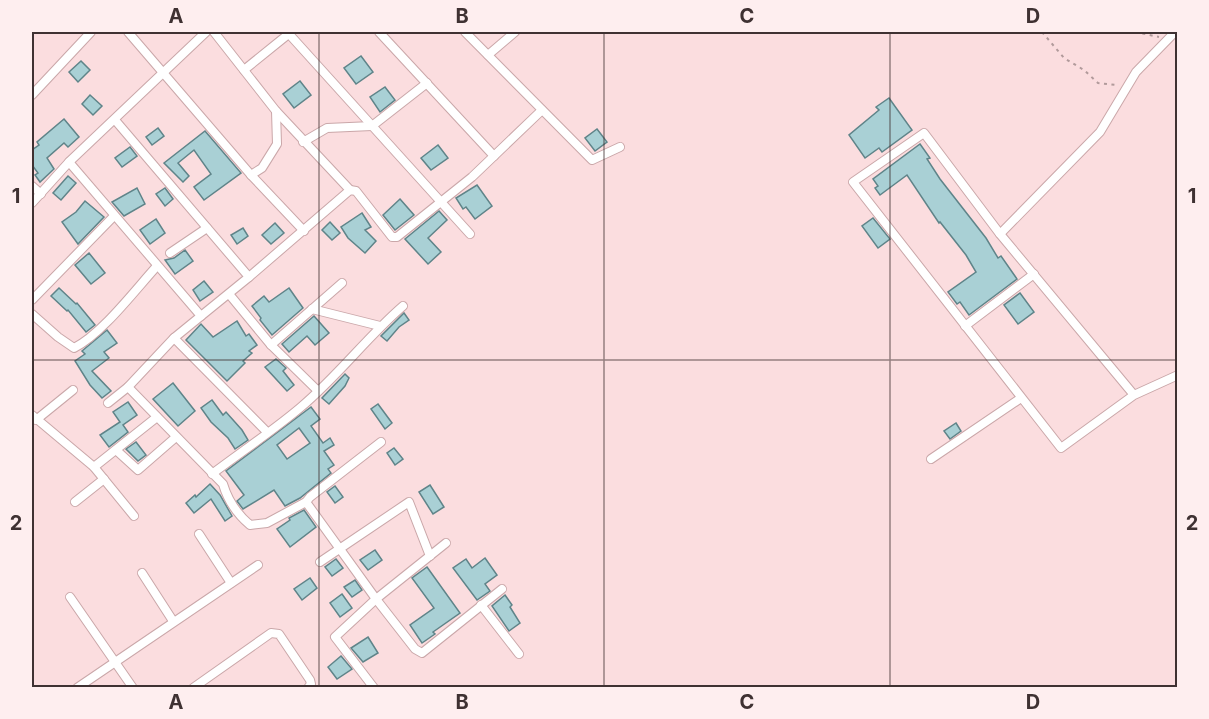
<svg xmlns="http://www.w3.org/2000/svg" width="1209" height="719" font-family="Inter,sans-serif">
  <style>
    .building { fill: #a9d0d5; stroke: #5f8489; stroke-width: 1.5; fill-rule: evenodd }
    .lines { fill: none; stroke-linecap: round; stroke-linejoin: round }
    .minor-casing { stroke: #caa7a9; stroke-width: 10 }
    .path { stroke: #b19a9b; stroke-width: 2; stroke-dasharray: 3 4.5; stroke-linecap: butt }
    .minor { stroke: #fff; stroke-width: 8 }
    .grid { fill: none; stroke: #3f3132; stroke-width: 1.5; stroke-opacity: 0.55 }
    .neatline { fill: none; stroke: #3f3132; stroke-width: 2 }
    .grid-label { font-size: 20px; text-anchor: middle; font-weight: bold; fill: #3f3132 }
  </style>
  <rect width="100%" height="100%" fill="#fbdddf"/>
  <g class="building">
    <path d="M361,56L373,72L356,84L344,68Z"/>
    <path d="M81,61L90,70L78,82L69,72Z"/>
    <path d="M300,81L311,95L294,108L283,94Z"/>
    <path d="M385,87L395,100L380,112L370,97Z"/>
    <path d="M90,95L102,106L93,115L82,104Z"/>
    <path d="M889,98L912,130L882,152L879,148L865,158L849,135L879,110L876,107Z"/>
    <path d="M64,119L79,137L68,147L64,143L47,158L54,169L40,182L35,175L38,173L32,165V150L39,145L37,142Z"/>
    <path d="M158,128L164,136L152,145L146,137Z"/>
    <path d="M597,129L607,142L595,151L585,138Z"/>
    <path d="M205,131L241,173L204,200L194,187L211,174L194,150L178,163L189,176L183,182L164,163Z"/>
    <path d="M920,144L930,158L927,159L940,179L986,238L998,258L1001,256L1017,279L969,315L960,302L957,304L948,292L976,272L966,255L940,222L939,223L907,175L880,195L875,188L878,186L873,179Z"/>
    <path d="M438,145L448,158L431,170L421,158Z"/>
    <path d="M130,147L137,156L122,167L115,158Z"/>
    <path d="M68,176L76,183L61,200L53,193Z"/>
    <path d="M477,185L492,206L475,219L466,207L463,209L456,198Z"/>
    <path d="M137,188L145,204L124,216L112,202Z"/>
    <path d="M165,188L173,199L165,206L156,194Z"/>
    <path d="M400,199L414,215L395,230L383,215Z"/>
    <path d="M85,201L104,217L78,244L62,222L76,212Z"/>
    <path d="M439,211L447,220L428,238L441,252L428,264L405,239Z"/>
    <path d="M362,213L371,227L365,230L376,241L365,253L348,238L341,227Z"/>
    <path d="M873,218L890,239L878,248L862,226Z"/>
    <path d="M156,219L165,233L150,244L140,230Z"/>
    <path d="M330,222L340,233L332,240L322,230Z"/>
    <path d="M275,223L284,233L271,244L262,235Z"/>
    <path d="M243,228L248,236L237,244L231,235Z"/>
    <path d="M185,250L193,261L175,274L165,260L174,258Z"/>
    <path d="M89,253L105,273L91,284L75,265Z"/>
    <path d="M204,281L213,292L200,301L193,290Z"/>
    <path d="M59,288L76,304L77,303L95,325L86,332L68,310L67,311L51,296Z"/>
    <path d="M289,288L303,308L272,335L260,320L261,318L252,306L264,296L269,302Z"/>
    <path d="M1020,293L1034,312L1018,324L1004,305Z"/>
    <path d="M404,313L409,320L399,327L387,341L381,336Z"/>
    <path d="M314,316L329,333L315,345L307,336L289,352L282,344Z"/>
    <path d="M237,321L246,336L249,334L257,345L249,351L252,353L243,361L245,363L227,381L186,340L201,324L213,337Z"/>
    <path d="M107,330L117,343L104,352L109,358L92,371L111,391L102,398L90,385L75,361L85,354L82,351Z"/>
    <path d="M276,359L286,368L283,371L294,385L287,391L265,367Z"/>
    <path d="M345,374L349,378L345,386L329,404L322,398Z"/>
    <path d="M173,383L195,411L178,426L153,399Z"/>
    <path d="M212,400L223,415L226,412L242,430L248,440L235,449L228,438L211,422L201,408Z"/>
    <path d="M128,402L137,415L123,425L128,432L109,447L100,435L120,422L113,412Z"/>
    <path d="M378,404L392,423L385,429L371,409Z"/>
    <path d="M311,407L320,419L311,426L323,443L330,438L334,445L324,451L334,465L328,469L331,473L300,498L285,506L274,490L243,509L237,501L244,495L226,471ZM299,428L310,443L287,459L277,445Z"/>
    <path d="M956,423L961,431L950,439L944,431Z"/>
    <path d="M136,442L146,455L138,461L126,449Z"/>
    <path d="M394,448L403,459L395,465L387,453Z"/>
    <path d="M210,484L220,495L232,516L225,521L211,499L194,513L186,503L195,495L196,497Z"/>
    <path d="M430,485L444,507L433,514L419,492Z"/>
    <path d="M335,486L343,497L335,503L327,492Z"/>
    <path d="M304,510L316,527L290,547L277,529L290,520L289,518Z"/>
    <path d="M375,550L382,560L368,570L360,560Z"/>
    <path d="M485,558L497,575L485,584L490,591L477,600L453,568L466,559L472,568Z"/>
    <path d="M336,559L343,568L332,576L325,567Z"/>
    <path d="M427,567L460,613L433,632L435,634L422,643L410,625L434,608L412,578Z"/>
    <path d="M310,578L317,588L302,600L294,589Z"/>
    <path d="M355,580L362,590L352,597L344,587Z"/>
    <path d="M342,594L352,608L340,617L330,603Z"/>
    <path d="M505,595L512,605L510,607L520,623L509,631L492,606Z"/>
    <path d="M368,637L378,653L363,662L351,648Z"/>
    <path d="M341,656L352,669L337,679L328,667Z"/>
  </g>
  <g class="lines">
    <defs>
      <g id="minor">
        <path d="M128,32L251,175L304,231"/>
        <path d="M214,32L276,111L277,144L262,168L251,175"/>
        <path d="M379,32L494,156"/>
        <path d="M465,32L592,160L620,147"/>
        <path d="M289,34L470,234"/>
        <path d="M488,55L515,32"/>
        <path d="M244,70L291,32"/>
        <path d="M32,95L91,32"/>
        <path d="M276,111L350,190"/>
        <path d="M303,142L327,128L372,126L427,83"/>
        <path d="M69,162L201,316L249,277L115,120"/>
        <path d="M32,186L41,194"/>
        <path d="M32,203L69,162L206,32"/>
        <path d="M1000,234L1100,132L1136,72L1175,32"/>
        <path d="M170,253L207,228"/>
        <path d="M249,277L350,190L356,191L392,237H397L472,177L542,110"/>
        <path d="M229,294L271,345L318,391"/>
        <path d="M32,300L114,216"/>
        <path d="M312,309L380,326"/>
        <path d="M32,314L58,337L74,348C102,334 135,290 157,266"/>
        <path d="M201,316L174,338L128,387L223,484C228,501 237,514 250,525L267,523L306,502L310,497L381,442"/>
        <path d="M965,326L1034,274"/>
        <path d="M174,338L267,432"/>
        <path d="M271,345L342,283"/>
        <path d="M1134,395L1000,234L924,133L853,182L1061,448L1134,395L1178,375"/>
        <path d="M108,403L128,387"/>
        <path d="M32,415L94,467L134,516"/>
        <path d="M36,420L73,390"/>
        <path d="M116,450L138,470L176,437"/>
        <path d="M931,459L1021,398"/>
        <path d="M94,467L157,417"/>
        <path d="M212,474C241,452 274,430 301,407C338,376 367,337 403,306"/>
        <path d="M75,502L104,479"/>
        <path d="M306,502L376,599L415,649L422,653L502,589"/>
        <path d="M199,534L231,583"/>
        <path d="M320,562L409,502L430,556"/>
        <path d="M142,573L173,621"/>
        <path d="M70,597L133,688"/>
        <path d="M481,605L519,654"/>
        <path d="M77,688L258,565"/>
        <path d="M193,688L271,633L279,634L310,680L311,684L308,688"/>
        <path d="M374,688L335,637L376,599L446,543"/>
      </g>
    </defs>
    <use href="#minor" class="minor-casing"/>
    <g class="path">
      <path d="M1042,32L1064,58L1084,70L1098,83L1116,85"/>
      <path d="M1135,32L1159,37"/>
    </g>
    <use href="#minor" class="minor"/>
  </g>
  <path class="grid" d="M319,32V688M604,32V688M890,32V688M32,360H1178"/>
  <rect width="1209" height="719" fill="none" stroke="#feeeef" stroke-width="66"/>
  <rect x="33" y="33" width="1143" height="653" class="neatline"/>
  <g class="grid-label">
    <text x="176" y="23">A</text>
    <text x="462" y="23">B</text>
    <text x="747" y="23">C</text>
    <text x="1033" y="23">D</text>
    <text x="16" y="203">1</text>
    <text x="1192" y="203">1</text>
    <text x="16" y="530">2</text>
    <text x="1192" y="530">2</text>
    <text x="176" y="709">A</text>
    <text x="462" y="709">B</text>
    <text x="747" y="709">C</text>
    <text x="1033" y="709">D</text>
  </g>
</svg>
